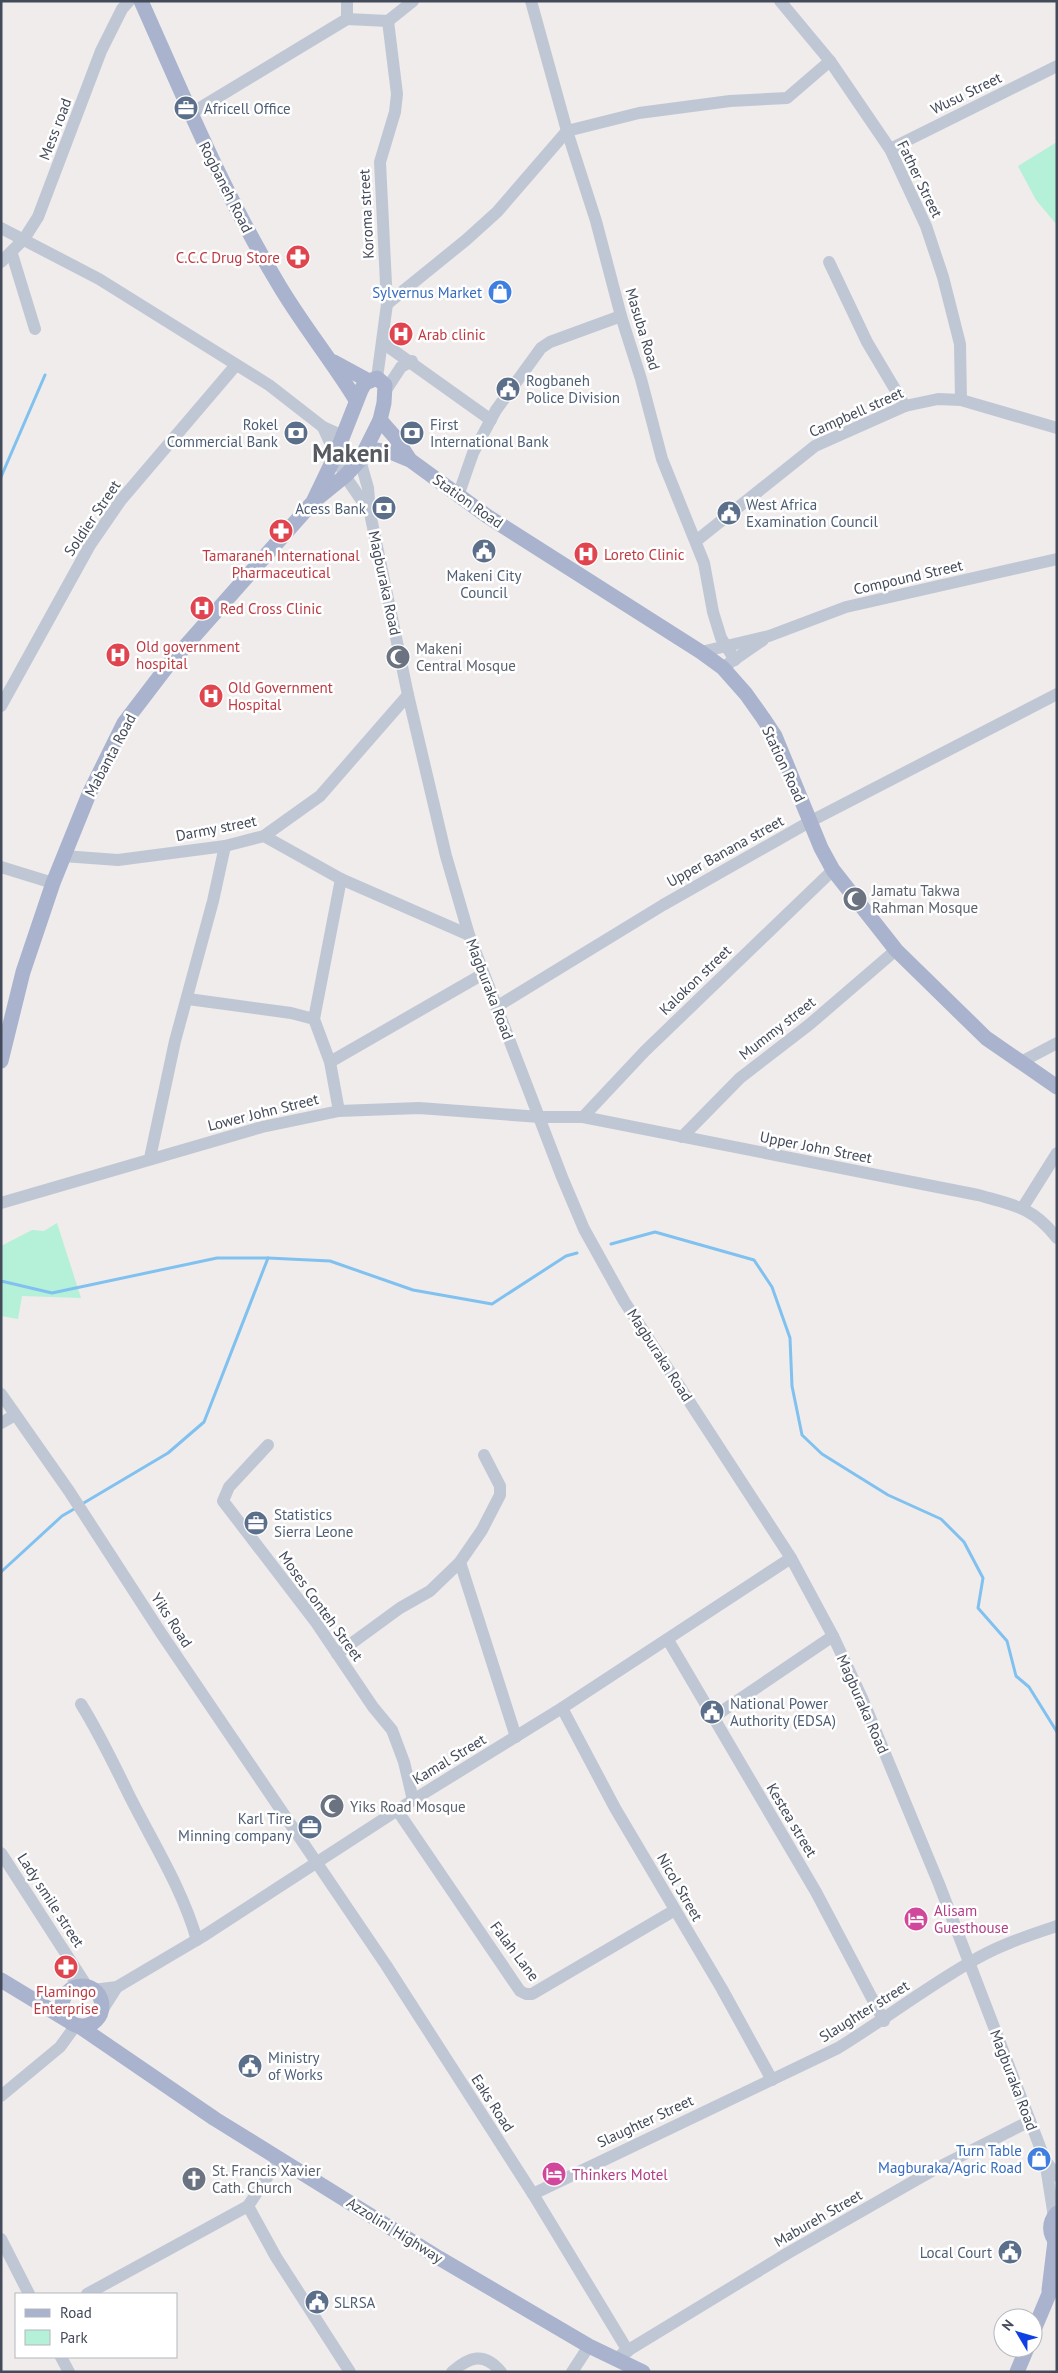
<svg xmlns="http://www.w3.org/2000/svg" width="1058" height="2373" font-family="'PT Sans',sans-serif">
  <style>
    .green { fill: #b5f0d8 }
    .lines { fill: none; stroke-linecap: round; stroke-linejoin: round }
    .stream { stroke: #80c1f0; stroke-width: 3 }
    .minor { stroke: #c0c7d4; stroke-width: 12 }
    .major { stroke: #a9b3cd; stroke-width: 15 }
    .labels { text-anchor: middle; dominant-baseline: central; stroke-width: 5; stroke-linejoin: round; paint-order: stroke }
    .street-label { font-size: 15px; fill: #434a5a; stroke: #fff }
    .service-label { font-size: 15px; fill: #4e5e75; stroke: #fff; text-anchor: start }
    .health-label { font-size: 15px; fill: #be3a42; stroke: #fff; text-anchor: start }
    .shop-label { font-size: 15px; fill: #366cbe; stroke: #fff; text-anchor: end }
    .worship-label { font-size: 15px; fill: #5b616d; stroke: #fff; text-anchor: start }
    .hotel-label { font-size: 15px; fill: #b23c85; stroke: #fff; text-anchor: start }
    .town-label { font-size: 25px; font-weight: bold; fill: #585a61; stroke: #fff }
  </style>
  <rect width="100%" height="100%" fill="#efeceb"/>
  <g class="green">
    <path d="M1057,142V225L1036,200L1018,166Z"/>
    <path d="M57,1223L81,1298L22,1296L18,1319L1,1316V1246L32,1230L44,1231Z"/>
  </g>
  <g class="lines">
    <g class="stream">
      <path d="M1,477L45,375"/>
      <path d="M611,1244L655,1232L754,1260L772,1287L790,1338L792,1386L802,1435L822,1454L888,1495L941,1519L964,1542L983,1578L978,1608L1007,1641L1016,1676L1029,1687L1057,1732"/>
      <path d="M1,1281L52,1293L217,1258H268L330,1261L413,1290L492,1304L566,1256L577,1253"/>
      <path d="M82,1504L168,1453L204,1422L268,1258"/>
      <path d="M1,1572L62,1516L74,1509"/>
    </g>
    <g class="minor">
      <path d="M347,1V19"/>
      <path d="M531,1L567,131L596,221L621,316L641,379L662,459L704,563L713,612L721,638L735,660"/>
      <path d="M780,1L830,61L890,149L926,226L943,277L960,344L961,400"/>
      <path d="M190,114L347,19L388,21L413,1"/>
      <path d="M890,149L1057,66"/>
      <path d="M1,228L99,279L269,385L323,427L343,436"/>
      <path d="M12,254L35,329"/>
      <path d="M1,262L24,239L38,217L101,51L122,9L129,1"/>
      <path d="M829,262L867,342L905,406"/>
      <path d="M387,304L466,240L497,212L567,131L639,113L730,101L787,98L830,61"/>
      <path d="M383,343L491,420"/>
      <path d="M377,378L387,304L380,162L395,112L397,94L388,21"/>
      <path d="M386,390L401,367L412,361"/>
      <path d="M323,427L345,476L369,511"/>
      <path d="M360,460L368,488L370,513L408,695L446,856L469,935L562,1177L584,1229L624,1301L791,1558L833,1636L862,1698L939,1884L1045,2160L1057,2176"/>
      <path d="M458,496L473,453L496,410L541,348L550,342L621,316"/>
      <path d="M696,541L815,446L905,406L938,399L961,400L1057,428"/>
      <path d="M701,652L769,636L846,607L1057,559"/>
      <path d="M728,664L763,640"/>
      <path d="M1,706L90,545L121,500L236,365"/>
      <path d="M264,836L341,879L469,935"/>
      <path d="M63,856L118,860L225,846L264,836L320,796L408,695"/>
      <path d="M1,867L53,883"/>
      <path d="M188,999L291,1013L314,1019"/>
      <path d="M496,1007L663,905L811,821L1057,694"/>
      <path d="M330,1062L483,974"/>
      <path d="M1021,1062L1057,1043"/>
      <path d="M339,1111L330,1062L314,1019L341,879"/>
      <path d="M583,1117L645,1051L833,870"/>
      <path d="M682,1137L740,1078L810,1024L896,950"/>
      <path d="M150,1158L175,1041L213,901L225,846"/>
      <path d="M1,1203L262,1127L339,1111L419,1108L540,1117H583L978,1195C1014,1205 1033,1207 1057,1238"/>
      <path d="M1023,1207L1057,1153"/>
      <path d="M1,1394L69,1491L161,1633L386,1965L533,2194L628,2351"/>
      <path d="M1,1423L15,1415"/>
      <path d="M268,1445L229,1487L223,1501L315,1621L373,1707L392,1730L404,1762L413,1800"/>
      <path d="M460,1562L516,1737"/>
      <path d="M668,1640L816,1892L884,2021"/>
      <path d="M337,1654L400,1608L430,1591L460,1562L482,1530L500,1495V1486L484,1455"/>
      <path d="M81,1704C99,1733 114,1764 129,1795C153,1843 182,1888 197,1940"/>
      <path d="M562,1708L615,1808L722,1989L772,2080"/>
      <path d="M712,1718L833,1636"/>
      <path d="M397,1810L520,1991L526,1994H532L675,1910"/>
      <path d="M1,1853L88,1988"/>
      <path d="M73,1965L74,1988"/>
      <path d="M93,1990L117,1987L205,1935L413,1800L562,1708L791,1558"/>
      <path d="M101,2012L117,1987"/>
      <path d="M1,2096L60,2047L76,2025"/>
      <path d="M1045,2160L1054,2217"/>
      <path d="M533,2194L838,2048C882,2021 924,1989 969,1963C996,1946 1027,1936 1057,1926"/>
      <path d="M248,2206L276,2257L350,2372"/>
      <path d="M1,2239L29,2294"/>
      <path d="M87,2294L248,2206L280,2158"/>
      <path d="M622,2354L788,2253L937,2168L1030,2121"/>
      <path d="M61,2357L69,2372"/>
      <path d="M452,2372C469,2357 484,2351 501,2372"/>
      <path d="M572,2372L589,2346"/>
    </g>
    <g class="major">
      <path d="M141,1C184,97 222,190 276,280C300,322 331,359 356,400"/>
      <path d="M334,362L369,381"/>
      <path d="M380,420L395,437L410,460"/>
      <path d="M367,448L393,453L410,460L487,516L701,652L723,668L746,694L763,718L775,736L821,848L833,870L896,950L986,1038L1057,1087"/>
      <path d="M1,1061L23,972L53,883L89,794L124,723L166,668L313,502L345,476L360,460L380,420L384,403L385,385L377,378L365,383L361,390L335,456L313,502"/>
      <path d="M1,1980L67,2020"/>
      <circle cx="82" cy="2006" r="20"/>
      <path d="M79,2026L215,2119L439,2258L589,2346L643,2372"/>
      <path d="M1057,2213C1048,2223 1049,2234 1057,2243"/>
      <path d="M1049,2290L1055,2241"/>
      <path d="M1033,2332L1049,2294L1057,2280"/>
      <path d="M1017,2372L1027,2348"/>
    </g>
  </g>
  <defs>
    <symbol id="office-disc" viewBox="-11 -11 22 22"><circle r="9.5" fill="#5c6f8a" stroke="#fff"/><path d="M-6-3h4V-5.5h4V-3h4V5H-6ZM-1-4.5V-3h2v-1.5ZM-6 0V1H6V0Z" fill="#fff"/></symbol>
    <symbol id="pharmacy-disc" viewBox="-11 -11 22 22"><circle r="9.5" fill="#e0444e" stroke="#fff"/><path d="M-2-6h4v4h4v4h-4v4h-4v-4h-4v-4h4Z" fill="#fff"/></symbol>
    <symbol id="shop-disc" viewBox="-11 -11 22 22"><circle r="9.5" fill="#3f7fe0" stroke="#fff"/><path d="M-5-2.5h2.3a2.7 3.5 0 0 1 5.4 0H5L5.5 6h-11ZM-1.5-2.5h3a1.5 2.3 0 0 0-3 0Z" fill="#fff"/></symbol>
    <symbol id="hospital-disc" viewBox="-11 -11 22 22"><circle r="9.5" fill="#e0444e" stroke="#fff"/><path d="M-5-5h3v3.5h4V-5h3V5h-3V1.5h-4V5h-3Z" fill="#fff"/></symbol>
    <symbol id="civic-disc" viewBox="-11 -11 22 22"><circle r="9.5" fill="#5c6f8a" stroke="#fff"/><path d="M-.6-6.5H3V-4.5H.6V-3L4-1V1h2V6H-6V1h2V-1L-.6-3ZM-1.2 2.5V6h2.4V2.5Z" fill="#fff"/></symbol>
    <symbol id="bank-disc" viewBox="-11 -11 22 22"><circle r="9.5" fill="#5c6f8a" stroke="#fff"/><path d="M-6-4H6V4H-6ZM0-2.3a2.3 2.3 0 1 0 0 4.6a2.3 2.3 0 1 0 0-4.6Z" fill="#fff"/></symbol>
    <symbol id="mosque-disc" viewBox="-11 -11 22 22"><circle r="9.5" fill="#6b7280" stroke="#fff"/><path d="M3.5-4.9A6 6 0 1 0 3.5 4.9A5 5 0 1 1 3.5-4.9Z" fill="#fff"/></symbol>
    <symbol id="hotel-disc" viewBox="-11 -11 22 22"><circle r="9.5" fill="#d1479c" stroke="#fff"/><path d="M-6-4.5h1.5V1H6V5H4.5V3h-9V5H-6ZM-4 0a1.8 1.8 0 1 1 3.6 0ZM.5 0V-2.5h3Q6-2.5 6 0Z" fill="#fff"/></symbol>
    <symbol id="church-disc" viewBox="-11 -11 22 22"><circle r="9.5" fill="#6b7280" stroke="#fff"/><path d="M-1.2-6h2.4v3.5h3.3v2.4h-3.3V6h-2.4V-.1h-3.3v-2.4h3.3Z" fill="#fff"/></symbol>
  </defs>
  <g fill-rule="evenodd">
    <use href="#office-disc" x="172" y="94" width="28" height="28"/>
    <use href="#pharmacy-disc" x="284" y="243" width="28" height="28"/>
    <use href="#shop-disc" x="486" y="278" width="28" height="28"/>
    <use href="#hospital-disc" x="387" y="320" width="28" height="28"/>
    <use href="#civic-disc" x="494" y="375" width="28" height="28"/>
    <use href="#bank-disc" x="282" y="419" width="28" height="28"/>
    <use href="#bank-disc" x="398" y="419" width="28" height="28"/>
    <use href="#bank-disc" x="370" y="494" width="28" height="28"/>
    <use href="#civic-disc" x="715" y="499" width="28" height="28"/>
    <use href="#pharmacy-disc" x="267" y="517" width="28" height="28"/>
    <use href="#civic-disc" x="470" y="537" width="28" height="28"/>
    <use href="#hospital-disc" x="572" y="540" width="28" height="28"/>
    <use href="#hospital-disc" x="188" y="594" width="28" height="28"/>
    <use href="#hospital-disc" x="104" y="641" width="28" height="28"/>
    <use href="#mosque-disc" x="384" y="643" width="28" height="28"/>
    <use href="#hospital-disc" x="197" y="682" width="28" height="28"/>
    <use href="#mosque-disc" x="841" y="885" width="28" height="28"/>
    <use href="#office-disc" x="242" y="1509" width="28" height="28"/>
    <use href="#civic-disc" x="698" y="1698" width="28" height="28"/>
    <use href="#mosque-disc" x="318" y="1792" width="28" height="28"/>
    <use href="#office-disc" x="296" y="1813" width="28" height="28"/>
    <use href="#hotel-disc" x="902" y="1905" width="28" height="28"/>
    <use href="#pharmacy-disc" x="52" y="1953" width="28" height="28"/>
    <use href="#civic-disc" x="236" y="2052" width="28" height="28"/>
    <use href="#shop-disc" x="1025" y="2145" width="28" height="28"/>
    <use href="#hotel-disc" x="540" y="2160" width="28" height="28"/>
    <use href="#church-disc" x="180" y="2165" width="28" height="28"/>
    <use href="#civic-disc" x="996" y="2238" width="28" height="28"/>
    <use href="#civic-disc" x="303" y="2288" width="28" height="28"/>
  </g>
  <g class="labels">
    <g class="street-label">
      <text transform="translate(966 93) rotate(-26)">Wusu Street</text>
      <text transform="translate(55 129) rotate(-69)">Mess road</text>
      <text transform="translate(920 179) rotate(64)">Father Street</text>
      <text transform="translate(226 187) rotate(63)">Rogbaneh Road</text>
      <text transform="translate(366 214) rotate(-93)">Koroma street</text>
      <text transform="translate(643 329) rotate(73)">Masuba Road</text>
      <text transform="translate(856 412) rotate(-24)">Campbell street</text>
      <text transform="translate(468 501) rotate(35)">Station Road</text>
      <text transform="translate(92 518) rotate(-56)">Soldier Street</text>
      <text transform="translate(908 577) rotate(-13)">Compound Street</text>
      <text transform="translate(385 583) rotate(78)">Magburaka Road</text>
      <text transform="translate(110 755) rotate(-62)">Mabanta Road</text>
      <text transform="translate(784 764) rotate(65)">Station Road</text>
      <text transform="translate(216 828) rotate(-11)">Darmy street</text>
      <text transform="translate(725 851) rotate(-29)">Upper Banana street</text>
      <text transform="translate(695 980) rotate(-44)">Kalokon street</text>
      <text transform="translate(490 989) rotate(69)">Magburaka Road</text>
      <text transform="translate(777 1028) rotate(-38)">Mummy street</text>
      <text transform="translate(263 1112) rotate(-14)">Lower John Street</text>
      <text transform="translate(816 1147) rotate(11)">Upper John Street</text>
      <text transform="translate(660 1355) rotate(57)">Magburaka Road</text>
      <text transform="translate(321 1606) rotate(54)">Moses Conteh Street</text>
      <text transform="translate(172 1620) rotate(57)">Yiks Road</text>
      <text transform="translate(863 1704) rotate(66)">Magburaka Road</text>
      <text transform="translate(449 1759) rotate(-31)">Kamal Street</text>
      <text transform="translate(792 1820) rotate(59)">Kestea street</text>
      <text transform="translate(680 1887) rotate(60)">Nicol Street</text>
      <text transform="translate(51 1900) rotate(57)">Lady smile street</text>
      <text transform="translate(515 1951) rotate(53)">Falah Lane</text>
      <text transform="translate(864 2011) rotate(-32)">Slaughter street</text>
      <text transform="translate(1014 2080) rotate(69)">Magburaka Road</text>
      <text transform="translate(493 2103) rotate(57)">Eaks Road</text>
      <text transform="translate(645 2121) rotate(-25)">Slaughter Street</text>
      <text transform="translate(818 2218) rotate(-30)">Mabureh Street</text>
      <text transform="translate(395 2230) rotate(32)">Azzolini Highway</text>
    </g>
    <g class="service-label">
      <text x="204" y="108">Africell Office</text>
      <text x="526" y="380">Rogbaneh<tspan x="526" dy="17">Police Division</tspan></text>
      <text x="278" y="424" text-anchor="end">Rokel<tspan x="278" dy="17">Commercial Bank</tspan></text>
      <text x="430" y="424">First<tspan x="430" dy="17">International Bank</tspan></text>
      <text x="746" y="504">West Africa<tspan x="746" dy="17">Examination Council</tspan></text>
      <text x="366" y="508" text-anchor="end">Acess Bank</text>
      <text x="484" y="575" text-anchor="middle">Makeni City<tspan x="484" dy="17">Council</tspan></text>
      <text x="274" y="1514">Statistics<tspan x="274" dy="17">Sierra Leone</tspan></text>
      <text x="730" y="1703">National Power<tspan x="730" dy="17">Authority (EDSA)</tspan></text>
      <text x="292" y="1818" text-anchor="end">Karl Tire<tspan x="292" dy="17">Minning company</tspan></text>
      <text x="268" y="2057">Ministry<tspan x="268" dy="17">of Works</tspan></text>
      <text x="992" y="2252" text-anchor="end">Local Court</text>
      <text x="334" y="2302">SLRSA</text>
    </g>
    <g class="health-label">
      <text x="280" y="257" text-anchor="end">C.C.C Drug Store</text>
      <text x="418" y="334">Arab clinic</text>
      <text x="604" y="554">Loreto Clinic</text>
      <text x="281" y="555" text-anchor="middle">Tamaraneh International<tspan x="281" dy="17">Pharmaceutical</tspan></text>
      <text x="220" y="608">Red Cross Clinic</text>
      <text x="136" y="646">Old government<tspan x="136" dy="17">hospital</tspan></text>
      <text x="228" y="687">Old Government<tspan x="228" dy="17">Hospital</tspan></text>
      <text x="66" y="1991" text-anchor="middle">Flamingo<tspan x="66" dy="17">Enterprise</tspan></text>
    </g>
    <g class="shop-label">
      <text x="482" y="292">Sylvernus Market</text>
      <text x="1022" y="2150">Turn Table<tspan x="1022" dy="17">Magburaka/Agric Road</tspan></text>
    </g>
    <g class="worship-label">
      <text x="416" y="648">Makeni<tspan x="416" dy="17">Central Mosque</tspan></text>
      <text x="872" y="890">Jamatu Takwa<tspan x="872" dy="17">Rahman Mosque</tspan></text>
      <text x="350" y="1806">Yiks Road Mosque</text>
      <text x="212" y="2170">St. Francis Xavier<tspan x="212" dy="17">Cath. Church</tspan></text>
    </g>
    <g class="hotel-label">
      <text x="934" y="1910">Alisam<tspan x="934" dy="17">Guesthouse</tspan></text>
      <text x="572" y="2174">Thinkers Motel</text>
    </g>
    <g class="town-label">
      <text x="351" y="453">Makeni</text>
    </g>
  </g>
  <rect width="1058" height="2373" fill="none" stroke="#434a5a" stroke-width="5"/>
  <rect x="15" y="2293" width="162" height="65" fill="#ffffff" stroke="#b4b7bd"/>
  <rect x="25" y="2309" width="25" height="8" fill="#a9b3cd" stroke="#b4b7bd"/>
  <text x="60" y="2318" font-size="15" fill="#434a5a">Road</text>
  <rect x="25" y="2330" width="25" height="15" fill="#b5f0d8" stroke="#b4b7bd"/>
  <text x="60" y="2343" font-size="15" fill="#434a5a">Park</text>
  <g transform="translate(1018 2333) rotate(308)"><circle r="24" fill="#ffffff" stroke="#b4b7bd"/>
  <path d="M0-4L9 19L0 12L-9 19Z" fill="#1040e4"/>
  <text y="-8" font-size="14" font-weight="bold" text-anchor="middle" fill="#434a5a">N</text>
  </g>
</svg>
